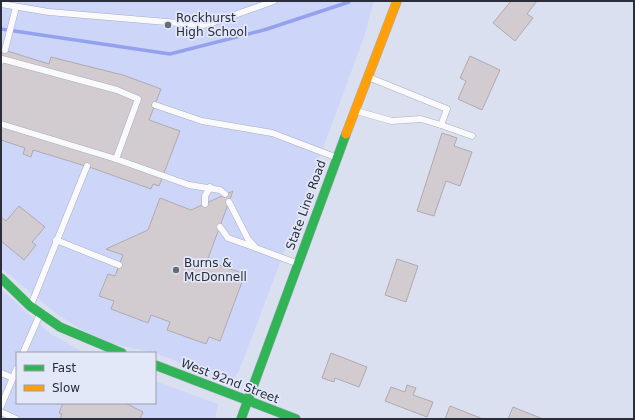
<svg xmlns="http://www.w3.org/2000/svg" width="635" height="420" font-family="'DejaVu Sans',sans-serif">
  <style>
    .built { fill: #cdd6f8 }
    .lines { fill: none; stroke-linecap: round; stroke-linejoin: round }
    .stream { stroke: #94a1ee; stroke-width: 3.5 }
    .building { fill: #d2cbd0; stroke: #b0aab0 }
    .lane-casing { stroke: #aaaebd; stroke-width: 7 }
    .fast-casing { stroke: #aaaebd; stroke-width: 10 }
    .slow-casing { stroke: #aaaebd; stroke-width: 10 }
    .lane { stroke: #fafafd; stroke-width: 6 }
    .fast { stroke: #30b455; stroke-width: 9 }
    .slow { stroke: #ff9f0a; stroke-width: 9 }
    .poi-dot { fill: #676c7b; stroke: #e3e8f8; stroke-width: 1.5 }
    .labels { text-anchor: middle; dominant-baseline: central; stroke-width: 3.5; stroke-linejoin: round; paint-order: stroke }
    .poi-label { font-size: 12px; fill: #292d3c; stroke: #e3e8f8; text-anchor: start }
    .street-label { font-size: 12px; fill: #292d3c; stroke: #e3e8f8 }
  </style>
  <rect width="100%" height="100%" fill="#dbe0f1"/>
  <g class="built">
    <path d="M1,1H374L364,37L302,205L239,371L234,378L216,376L155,353L113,344L87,333L58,315L1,268Z"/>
    <path d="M1,289L48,332L84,353H17V403H155V381L218,404L215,419H1Z"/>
  </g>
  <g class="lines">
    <path class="stream" d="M1,29L170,54L264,30L349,2"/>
  </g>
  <g class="building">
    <path d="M511,1H537L527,14L533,18L515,41L493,23Z"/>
    <path d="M1,49L49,64L51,57L123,75L161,89L149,120L180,131L159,186L153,184L151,189L92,168L33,150L31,157L23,154L25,148L1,140Z"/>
    <path d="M470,56L500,70L482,110L458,99L466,81L460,78Z"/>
    <path d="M442,133L457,138L454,146L472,152L460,186L446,181L434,216L417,211Z"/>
    <path d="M233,191L207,261L245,274L220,341L209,337L206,344L167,330L170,322L151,315L148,323L111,309L114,301L99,296L108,274L115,276L123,255L106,249L148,230L160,198L191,210Z"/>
    <path d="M19,206L45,227L32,242L36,245L24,260L1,241V217L6,221Z"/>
    <path d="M397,259L418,266L406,302L385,295Z"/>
    <path d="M331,353L367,367L359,387L335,378L334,382L322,378Z"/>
    <path d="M407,385L416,388L413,395L433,402L427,417L385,401L391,387L405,392Z"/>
    <path d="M63,403H125L143,412L140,418L143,419H60L62,414L59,413Z"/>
    <path d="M450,406L483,419H445Z"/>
    <path d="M513,407L543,419H508Z"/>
  </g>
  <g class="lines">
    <defs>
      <g id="lane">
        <path d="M1,4L49,12L202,25L209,24L274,1"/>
        <path d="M5,50L16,7"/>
        <path d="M1,61L2,59L117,90L138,99L116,159"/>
        <path d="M155,105L202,121L272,133L335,157"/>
        <path d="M356,111L392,121L421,119L441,125L447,109L368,77"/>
        <path d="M1,124L116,159L189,185L220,190L225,194"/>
        <path d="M441,125L472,136"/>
        <path d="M229,202L248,239L256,248L296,263"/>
        <path d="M205,204V196L210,187"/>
        <path d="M220,227L228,238L256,248"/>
        <path d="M56,240L119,265"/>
        <path d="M31,305L87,166"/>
        <path d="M23,353L40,314"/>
        <path d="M1,373L13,378"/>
        <path d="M1,406L17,368"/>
        <path d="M1,412L16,419"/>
      </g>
      <g id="fast">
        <path d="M1,278L30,306L60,327L122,353"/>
        <path d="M155,365L296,419"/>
        <path d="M241,419L346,134"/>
      </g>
      <path id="slow" d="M346,134L397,1"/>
    </defs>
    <use href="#lane" class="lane-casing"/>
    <use href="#fast" class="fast-casing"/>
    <use href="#slow" class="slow-casing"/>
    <use href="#lane" class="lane"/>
    <use href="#fast" class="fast"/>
    <use href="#slow" class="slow"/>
  </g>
  <g class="poi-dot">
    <circle cx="168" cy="25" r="4"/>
    <circle cx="176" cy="270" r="4"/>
  </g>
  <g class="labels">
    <g class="poi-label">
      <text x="176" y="18">Rockhurst<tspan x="176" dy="14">High School</tspan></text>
      <text x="184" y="263">Burns &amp;<tspan x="184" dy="14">McDonnell</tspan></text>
    </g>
    <g class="street-label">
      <text transform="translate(306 205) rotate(-70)">State Line Road</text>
      <text transform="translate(230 381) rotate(21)">West 92nd Street</text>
    </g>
  </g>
  <rect width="635" height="420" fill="none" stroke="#292d3c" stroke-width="4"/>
  <rect x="16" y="352" width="140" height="52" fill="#e3e8f8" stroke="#999dad"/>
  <rect x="24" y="365" width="20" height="6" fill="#30b455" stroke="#999dad"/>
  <text x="52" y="372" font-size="12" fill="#292d3c">Fast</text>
  <rect x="24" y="385" width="20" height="6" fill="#ff9f0a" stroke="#999dad"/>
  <text x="52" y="392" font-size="12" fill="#292d3c">Slow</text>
</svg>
